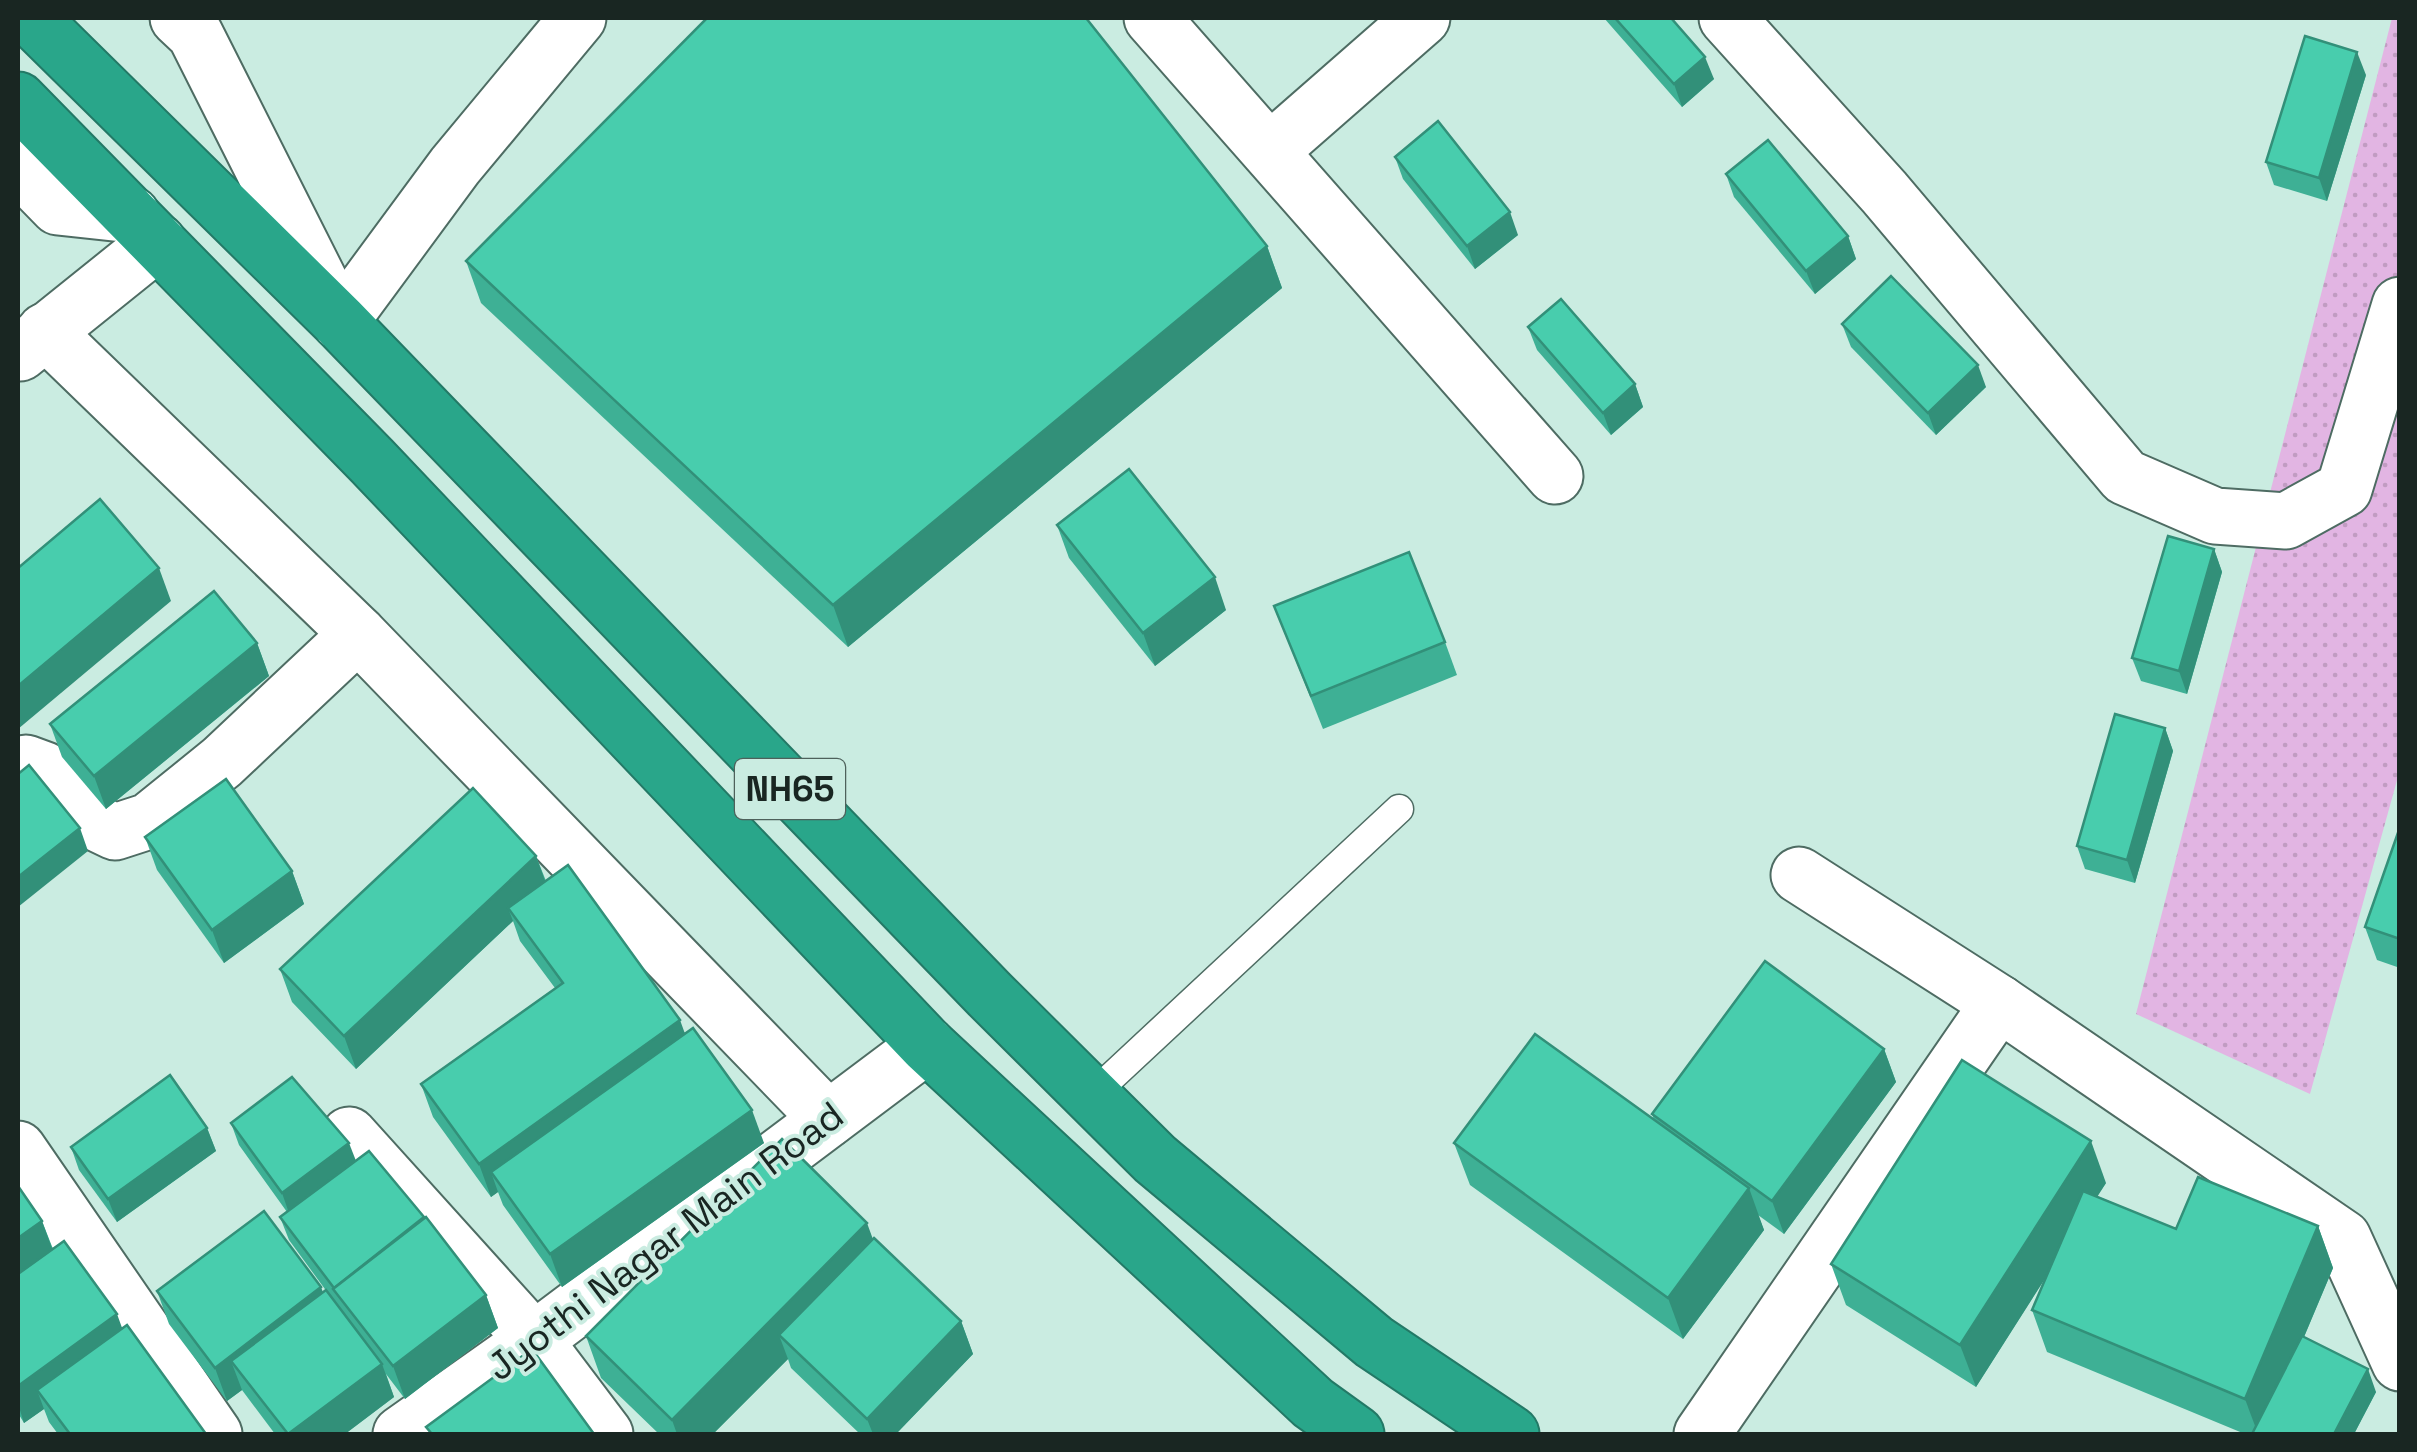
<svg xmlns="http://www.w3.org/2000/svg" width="2417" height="1452" font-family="'Space Grotesk',sans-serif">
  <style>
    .park { fill: url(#park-dots) }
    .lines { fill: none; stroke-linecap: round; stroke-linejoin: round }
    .lane-casing { stroke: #4e6c63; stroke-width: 31 }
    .street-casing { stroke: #4e6c63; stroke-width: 59 }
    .secondary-casing { stroke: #4e6c63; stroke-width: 59 }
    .highway-casing { stroke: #237966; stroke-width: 59 }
    .lane { stroke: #fff; stroke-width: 28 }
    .street { stroke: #fff; stroke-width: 55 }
    .secondary { stroke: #fff; stroke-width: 55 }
    .highway { stroke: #29a68a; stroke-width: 55 }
    .wall { fill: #3eb095 }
    .shaded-wall { fill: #329079 }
    .building { fill: #48cdad; stroke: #329079; stroke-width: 2.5 }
    .labels { text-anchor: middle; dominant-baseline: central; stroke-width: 8; stroke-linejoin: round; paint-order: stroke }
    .shield { fill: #caece1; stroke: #4e615b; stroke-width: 2.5 }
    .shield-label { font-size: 35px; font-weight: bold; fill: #192622 }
    .street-label { font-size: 38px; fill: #192622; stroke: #caece1 }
  </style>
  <defs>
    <pattern id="park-dots" width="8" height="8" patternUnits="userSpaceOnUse" patternTransform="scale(2.5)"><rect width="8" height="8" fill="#e2b5e3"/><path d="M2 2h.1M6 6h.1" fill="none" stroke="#c19cc2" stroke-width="1.8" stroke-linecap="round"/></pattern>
  </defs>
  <rect width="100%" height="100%" fill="#caece1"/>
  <path class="park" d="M2392,18H2399V773L2310,1094L2136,1014Z"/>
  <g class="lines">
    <defs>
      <path id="lane" d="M1091,1096L1399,809"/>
      <g id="street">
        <path d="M1152,18L1555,476"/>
        <path d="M1727,18L1884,192L2125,477L2215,516L2286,521L2344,489L2400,305"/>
        <path d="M1270,151L1422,18"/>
        <path d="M340,322L455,166L578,18"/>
        <path d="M45,331L358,634L828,1119"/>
        <path d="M20,353L158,242"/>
        <path d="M18,767L26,763L45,770L90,820L115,832L149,821L222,762L358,634"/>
        <path d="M1799,875L1999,1003L2343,1238L2400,1363"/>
        <path d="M349,1135L534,1340L605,1434"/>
        <path d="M18,1149L214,1434"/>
        <path d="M401,1434L534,1340L927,1045"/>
        <path d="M1702,1434L1999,1003"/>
      </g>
      <g id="secondary">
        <path d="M178,18L195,34L336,314"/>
        <path d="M18,166L58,207L132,215"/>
      </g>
      <g id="highway">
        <path d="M31,18L340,322L989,994L1155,1159L1374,1342L1511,1434"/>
        <path d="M18,100L372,461L927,1045L1313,1403L1356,1434"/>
      </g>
    </defs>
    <use href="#lane" class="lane-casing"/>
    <use href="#street" class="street-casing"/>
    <use href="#secondary" class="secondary-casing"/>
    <use href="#highway" class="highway-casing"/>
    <use href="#lane" class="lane"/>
    <use href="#street" class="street"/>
    <use href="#secondary" class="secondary"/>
    <use href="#highway" class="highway"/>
  </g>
  <g class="wall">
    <path d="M1604,18H1671L1714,79L1682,107Z"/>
    <path d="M2366,75L2327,201L2274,185L2266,162Z"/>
    <path d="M1395,157L1518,235L1475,269L1403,179Z"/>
    <path d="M1726,174L1848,236L1856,259L1815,294L1734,197Z"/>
    <path d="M1267,246L1282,288L848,647L481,303L466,261Z"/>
    <path d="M1842,324L1986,387L1936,435L1851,347Z"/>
    <path d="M1528,327L1635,384L1643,407L1611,435L1537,350Z"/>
    <path d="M1057,525L1226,610L1155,666L1069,558Z"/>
    <path d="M2214,549L2222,572L2187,694L2141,681L2132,658Z"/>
    <path d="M1274,606L1445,642L1457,675L1323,729Z"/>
    <path d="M257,643L269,676L106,809L62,757L50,724Z"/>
    <path d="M2165,728L2173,751L2135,883L2085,869L2077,846Z"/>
    <path d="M2400,827V968L2377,960L2365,927Z"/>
    <path d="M145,837L292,871L304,904L224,963L157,870Z"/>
    <path d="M536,856L546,881L685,1033L764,1143L562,1287L503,1205L498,1192L491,1197L433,1117L421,1084L555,988L520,941L513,921L356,1069L292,1002L280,969Z"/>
    <path d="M1884,1049L1896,1082L1784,1234L1758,1215L1764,1230L1683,1339L1470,1185L1454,1143L1654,1120L1652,1114Z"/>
    <path d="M231,1123L356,1161L486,1295L498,1328L405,1399L386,1374L394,1397L345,1434H275L242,1390L227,1401L169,1324L157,1291L323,1292L341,1311L289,1240L280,1217L287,1212L239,1145Z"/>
    <path d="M207,1128L216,1151L117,1222L79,1170L71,1147Z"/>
    <path d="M2106,1183L2097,1196L2176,1229L2318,1226L2333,1268L2304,1337L2376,1392L2354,1434H2245L2047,1352L2032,1310L2047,1275L1976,1387L1846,1305L1831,1264Z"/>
    <path d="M18,1186L42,1221L53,1249L122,1328L206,1434H58L49,1422L44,1409L24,1423L18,1413Z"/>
    <path d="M873,1239L961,1321L973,1354L896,1434H860L791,1368L788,1359L713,1434H659L601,1378L586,1336Z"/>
  </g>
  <g class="shaded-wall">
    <path d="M2357,52L2366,75L2327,201L2319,178Z"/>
    <path d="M1705,57L1714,79L1682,107L1674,84Z"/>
    <path d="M1510,212L1518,235L1475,269L1467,246Z"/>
    <path d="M1848,236L1856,259L1815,294L1806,271Z"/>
    <path d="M1267,246L1282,288L848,647L833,605Z"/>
    <path d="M1978,365L1986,387L1936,435L1928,413Z"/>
    <path d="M1635,384L1643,407L1611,435L1603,413Z"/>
    <path d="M2214,549L2222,572L2187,694L2179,671Z"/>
    <path d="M159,568L171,601L18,729V686Z"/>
    <path d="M1215,577L1226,610L1155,666L1143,633Z"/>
    <path d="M257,643L269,676L106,809L94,776Z"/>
    <path d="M2165,728L2173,751L2135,883L2127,860Z"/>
    <path d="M80,828L88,851L18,907V877Z"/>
    <path d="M536,856L548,889L508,908L513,921L356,1069L344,1036Z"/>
    <path d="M292,871L304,904L224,963L212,930Z"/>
    <path d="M680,1020L692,1053L491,1172L498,1192L491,1197L479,1164Z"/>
    <path d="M1884,1049L1896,1082L1784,1234L1772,1201Z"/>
    <path d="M752,1110L764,1143L562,1287L550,1254Z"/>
    <path d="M207,1128L216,1151L117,1222L108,1199Z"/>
    <path d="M2091,1141L2106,1183L1976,1387L1960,1345Z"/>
    <path d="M349,1143L358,1166L290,1216L282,1193Z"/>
    <path d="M1749,1188L1764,1230L1683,1339L1668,1298Z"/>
    <path d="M42,1221L57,1262L18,1291V1238Z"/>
    <path d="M867,1223L882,1264L779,1335L788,1359L713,1434H677L672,1420Z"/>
    <path d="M2318,1226L2333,1268L2263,1434H2258L2245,1399Z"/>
    <path d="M321,1287L333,1320L231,1361L242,1390L227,1401L215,1368Z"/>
    <path d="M486,1295L498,1328L405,1399L393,1366Z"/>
    <path d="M117,1314L129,1347L37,1390L44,1409L24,1423L18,1404V1386Z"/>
    <path d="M961,1321L973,1354L896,1434H873L867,1419Z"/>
    <path d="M382,1364L394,1397L345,1434H289Z"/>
    <path d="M2368,1369L2376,1392L2354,1434H2334Z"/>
  </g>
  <g class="building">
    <path d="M707,18H1086L1267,246L833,605L466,261Z"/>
    <path d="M1615,18H1671L1705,57L1674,84Z"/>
    <path d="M2305,36L2357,52L2319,178L2266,162Z"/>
    <path d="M1438,121L1510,212L1467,246L1395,157Z"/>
    <path d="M1768,140L1848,236L1806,271L1726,174Z"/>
    <path d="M1891,276L1978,365L1928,413L1842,324Z"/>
    <path d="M1561,299L1635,384L1603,413L1528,327Z"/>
    <path d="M1129,469L1215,577L1143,633L1057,525Z"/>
    <path d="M100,499L159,568L18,686V568Z"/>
    <path d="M2168,536L2214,549L2179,671L2132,658Z"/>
    <path d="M1409,552L1445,642L1311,696L1274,606Z"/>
    <path d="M214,591L257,643L94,776L50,724Z"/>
    <path d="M2115,714L2165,728L2127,860L2077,846Z"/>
    <path d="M29,765L80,828L18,877V774Z"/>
    <path d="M226,779L292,871L212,930L145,837Z"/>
    <path d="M473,788L536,856L344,1036L280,969Z"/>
    <path d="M2400,827V939L2365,927Z"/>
    <path d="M568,865L680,1020L479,1164L421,1084L563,983L508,908Z"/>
    <path d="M1765,961L1884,1049L1772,1201L1652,1114Z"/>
    <path d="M693,1028L752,1110L550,1254L491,1172Z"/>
    <path d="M1535,1034L1749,1188L1668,1298L1454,1143Z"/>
    <path d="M1962,1060L2091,1141L1960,1345L1831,1264Z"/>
    <path d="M170,1075L207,1128L108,1199L71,1147Z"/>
    <path d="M292,1077L349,1143L282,1193L231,1123Z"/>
    <path d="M782,1139L867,1223L672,1420L586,1336Z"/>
    <path d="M369,1151L424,1217L334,1288L280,1217Z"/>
    <path d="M2198,1177L2318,1226L2245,1399L2032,1310L2083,1191L2176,1229Z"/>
    <path d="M18,1186L42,1221L18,1238Z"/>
    <path d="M264,1211L321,1287L215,1368L157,1291Z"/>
    <path d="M426,1217L486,1295L393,1366L333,1289Z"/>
    <path d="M874,1238L961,1321L867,1419L779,1335Z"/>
    <path d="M64,1241L117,1314L18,1386V1274Z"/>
    <path d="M326,1290L382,1364L288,1434L231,1361Z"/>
    <path d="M127,1325L206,1434H70L37,1390Z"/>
    <path d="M2302,1336L2368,1369L2334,1434H2252Z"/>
    <path d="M532,1349L594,1434H432L426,1427Z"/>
  </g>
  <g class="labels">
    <rect class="shield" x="735" y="759" width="110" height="60" rx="8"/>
    <g class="shield-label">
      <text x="790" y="789">NH65</text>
    </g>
    <g class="street-label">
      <text transform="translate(665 1241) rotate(-37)">Jyothi Nagar Main Road</text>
    </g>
  </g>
  <rect width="2417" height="1452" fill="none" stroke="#192622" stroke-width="40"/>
</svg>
